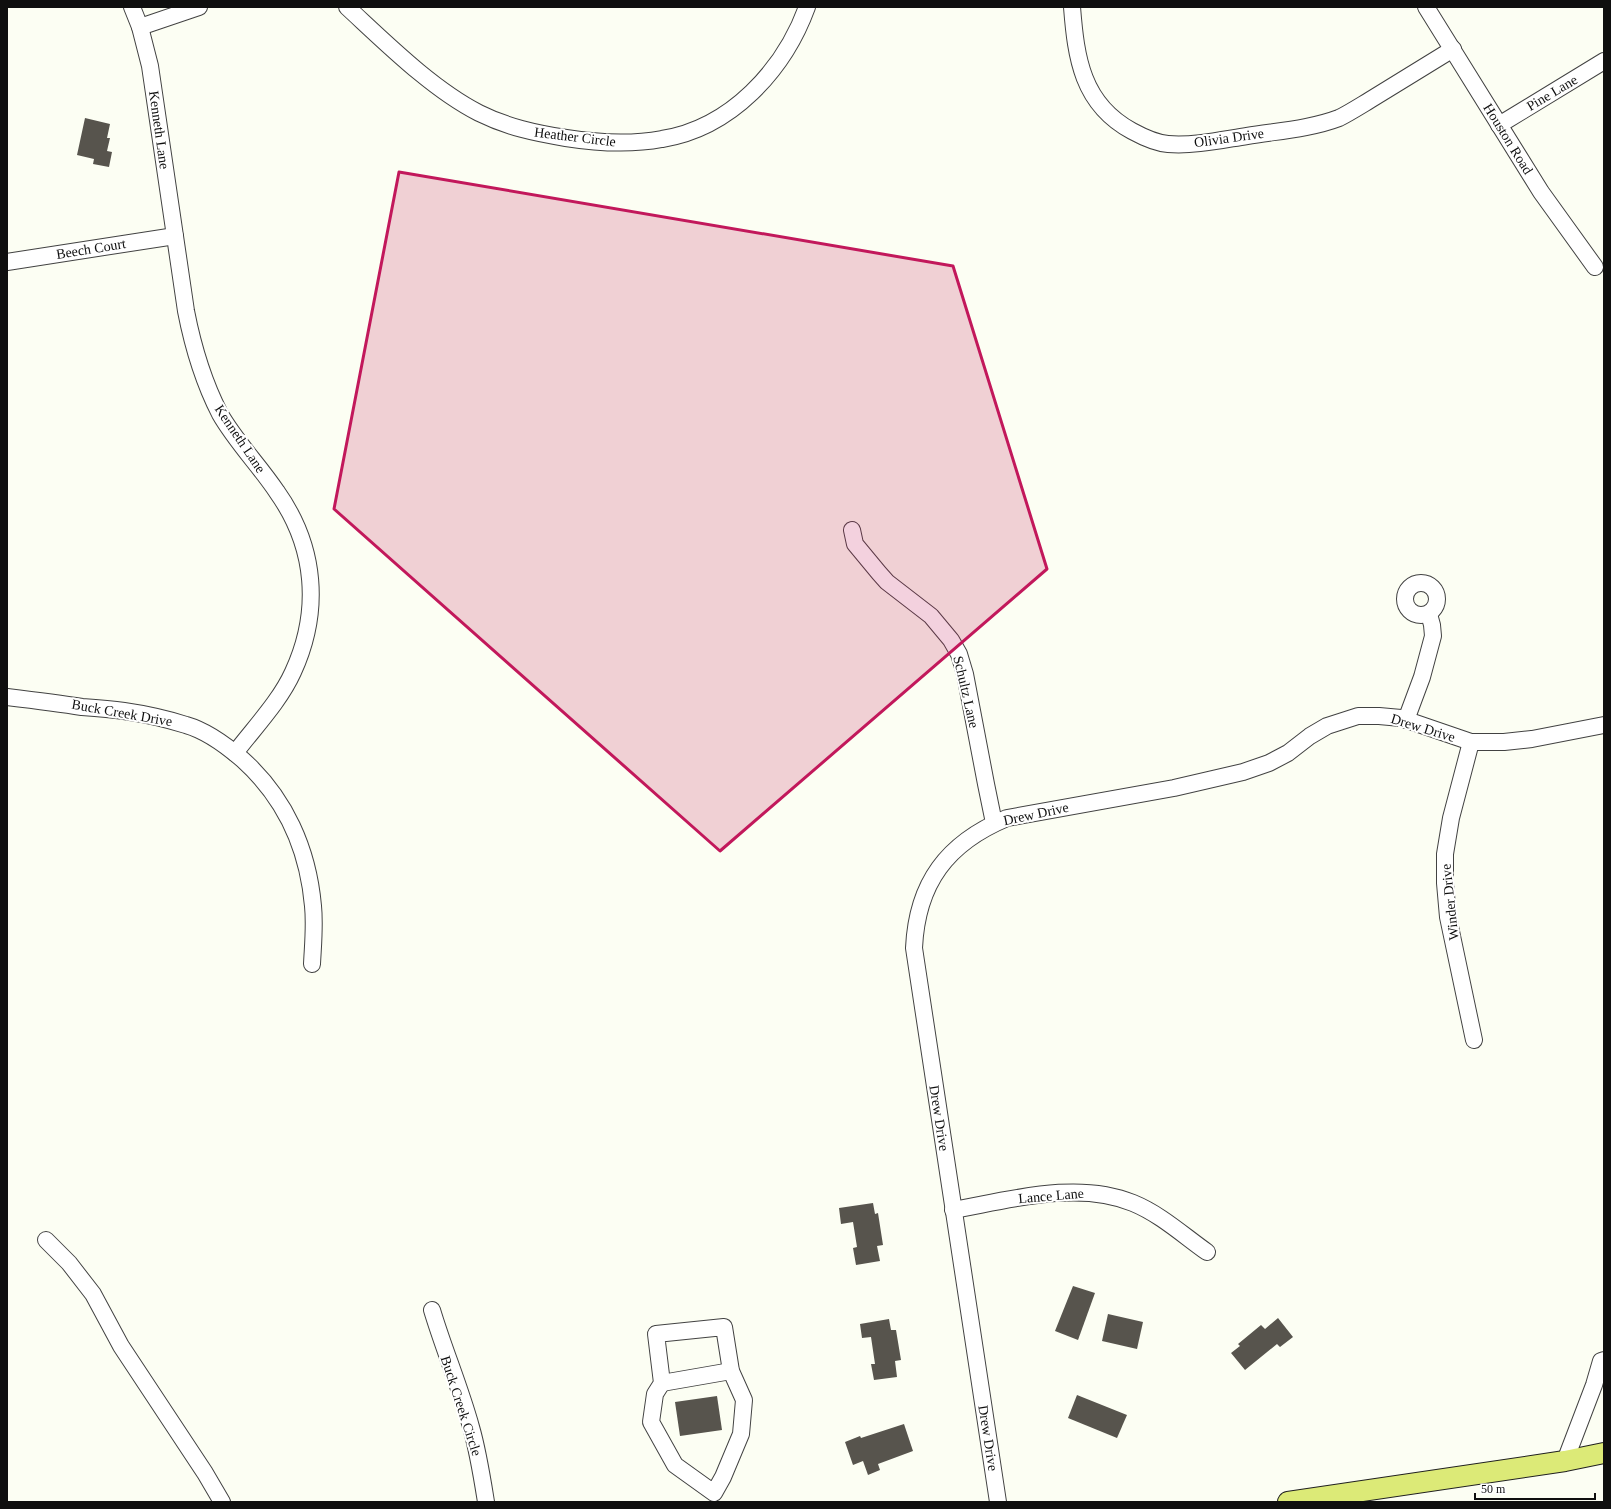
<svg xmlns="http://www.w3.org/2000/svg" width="1611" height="1509" font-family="'Times New Roman',serif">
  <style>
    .building { fill: #57544d }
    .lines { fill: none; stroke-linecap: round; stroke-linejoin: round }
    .minor-casing { stroke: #424242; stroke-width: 18 }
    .major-casing { stroke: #202020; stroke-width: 22 }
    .minor { stroke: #fff; stroke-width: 16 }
    .major { stroke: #dcea77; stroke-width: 20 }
    .marked { fill: #c2185b; fill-opacity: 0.2; stroke: #c2185b; stroke-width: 3; stroke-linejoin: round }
    .labels { text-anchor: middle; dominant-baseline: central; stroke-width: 4; stroke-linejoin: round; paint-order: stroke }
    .street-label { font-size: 14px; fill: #0f0f0f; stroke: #fff }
  </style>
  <rect width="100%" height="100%" fill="#fcfef3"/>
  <g class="building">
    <path d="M85,118L110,124L107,138H110L107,151L112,152L109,167L93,164L94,159L77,155Z"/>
    <path d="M873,1203L875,1214L878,1213L883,1245L877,1246L880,1261L856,1265L853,1248L857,1247L853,1222L841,1224L839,1208Z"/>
    <path d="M1073,1286L1095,1293L1078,1340L1055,1331Z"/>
    <path d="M1108,1314L1143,1322L1137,1349L1102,1341Z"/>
    <path d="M1278,1318L1293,1337L1280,1347L1277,1344L1245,1370L1231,1353L1240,1346L1238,1344L1261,1325L1265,1329Z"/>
    <path d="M889,1319L891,1330H896L901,1360L895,1361L897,1377L874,1380L871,1364H875L871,1337L862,1338L860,1324Z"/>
    <path d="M1077,1395L1127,1415L1117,1438L1068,1418Z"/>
    <path d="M717,1396L722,1430L680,1436L675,1402Z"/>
    <path d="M904,1424L913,1451L878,1464L880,1470L868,1475L863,1461L853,1465L845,1442L860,1436L861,1438Z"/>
  </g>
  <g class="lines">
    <defs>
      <g id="minor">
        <path d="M132,7L140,27L150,66L186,311C193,347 203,381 220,414C236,442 259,465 277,492C316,547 321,611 293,672C280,701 254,728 235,753"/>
        <path d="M347,7C386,43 432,89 479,113C507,127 535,133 566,138C598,143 630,145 662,139C731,128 784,70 807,7"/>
        <path d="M1072,7C1076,58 1082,104 1132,131C1143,137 1156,143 1168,144C1194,146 1221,140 1247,136C1277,131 1310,129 1339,118C1349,113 1360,106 1370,100C1398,83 1425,66 1453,49"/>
        <path d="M1426,7L1541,192L1595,267"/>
        <path d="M140,27L199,7"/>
        <path d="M1499,125L1604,61"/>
        <path d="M7,262L175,236"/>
        <path d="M852,530L855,544L879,573L887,582L931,616L951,640L959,654L965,674L986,784L994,823"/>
        <circle cx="1421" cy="599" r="16"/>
        <path d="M7,697C32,700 57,703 82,707C96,708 110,709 124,711C145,714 167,719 186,725C207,731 227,746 243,760C285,798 308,849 313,906C315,925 313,944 312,964"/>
        <path d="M1406,720L1422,677L1433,636L1432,625L1429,614"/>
        <path d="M1471,742L1451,818L1445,854V883L1448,917L1474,1040"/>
        <path d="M953,1210C1010,1200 1078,1180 1133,1203C1160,1214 1183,1235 1207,1252"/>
        <path d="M46,1240L69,1263L93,1294L121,1346L205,1473L222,1502"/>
        <path d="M432,1310C444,1350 460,1387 471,1427C478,1451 482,1477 486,1502"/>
        <path d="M724,1327L731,1371L744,1400L741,1434L723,1477L714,1493L675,1465L651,1422L655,1394L662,1383L656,1334Z"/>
        <path d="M662,1383L731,1371"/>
        <path d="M1565,1461L1594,1385L1601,1361L1604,1360"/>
        <path d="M998,1502L914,948C917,883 947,843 1007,818L1174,788L1243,772L1269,763L1288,753L1310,736L1327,726L1358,716H1379L1401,718L1471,742H1504L1532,739L1604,725"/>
      </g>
      <path id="major" d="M1288,1502L1565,1461L1604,1453"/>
    </defs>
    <use href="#minor" class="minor-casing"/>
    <use href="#major" class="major-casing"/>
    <use href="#minor" class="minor"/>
    <use href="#major" class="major"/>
  </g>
  <path class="marked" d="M399,172L953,266L1047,569L720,851L334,509Z"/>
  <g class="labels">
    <g class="street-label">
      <text transform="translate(1552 93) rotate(-31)">Pine Lane</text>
      <text transform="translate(159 130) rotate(82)">Kenneth Lane</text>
      <text transform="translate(575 137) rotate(7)">Heather Circle</text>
      <text transform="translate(1229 138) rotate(-8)">Olivia Drive</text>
      <text transform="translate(1508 139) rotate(58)">Houston Road</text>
      <text transform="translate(91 249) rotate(-9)">Beech Court</text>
      <text transform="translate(240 439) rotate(56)">Kenneth Lane</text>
      <text transform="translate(966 692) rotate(77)">Schultz Lane</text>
      <text transform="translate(122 713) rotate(10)">Buck Creek Drive</text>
      <text transform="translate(1423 728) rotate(17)">Drew Drive</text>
      <text transform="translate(1036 814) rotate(-12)">Drew Drive</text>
      <text transform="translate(1450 902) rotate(-96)">Winder Drive</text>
      <text transform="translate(939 1118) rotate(81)">Drew Drive</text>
      <text transform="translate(1051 1196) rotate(-5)">Lance Lane</text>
      <text transform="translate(461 1406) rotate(72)">Buck Creek Circle</text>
      <text transform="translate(988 1438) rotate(81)">Drew Drive</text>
    </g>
  </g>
  <rect width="1611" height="1509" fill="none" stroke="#0f0f0f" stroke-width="16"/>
  <path d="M1475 1493v6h120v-6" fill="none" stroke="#0f0f0f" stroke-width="2"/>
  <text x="1481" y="1493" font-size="12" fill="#0f0f0f" stroke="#ffffff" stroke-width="3" paint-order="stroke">50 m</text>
</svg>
